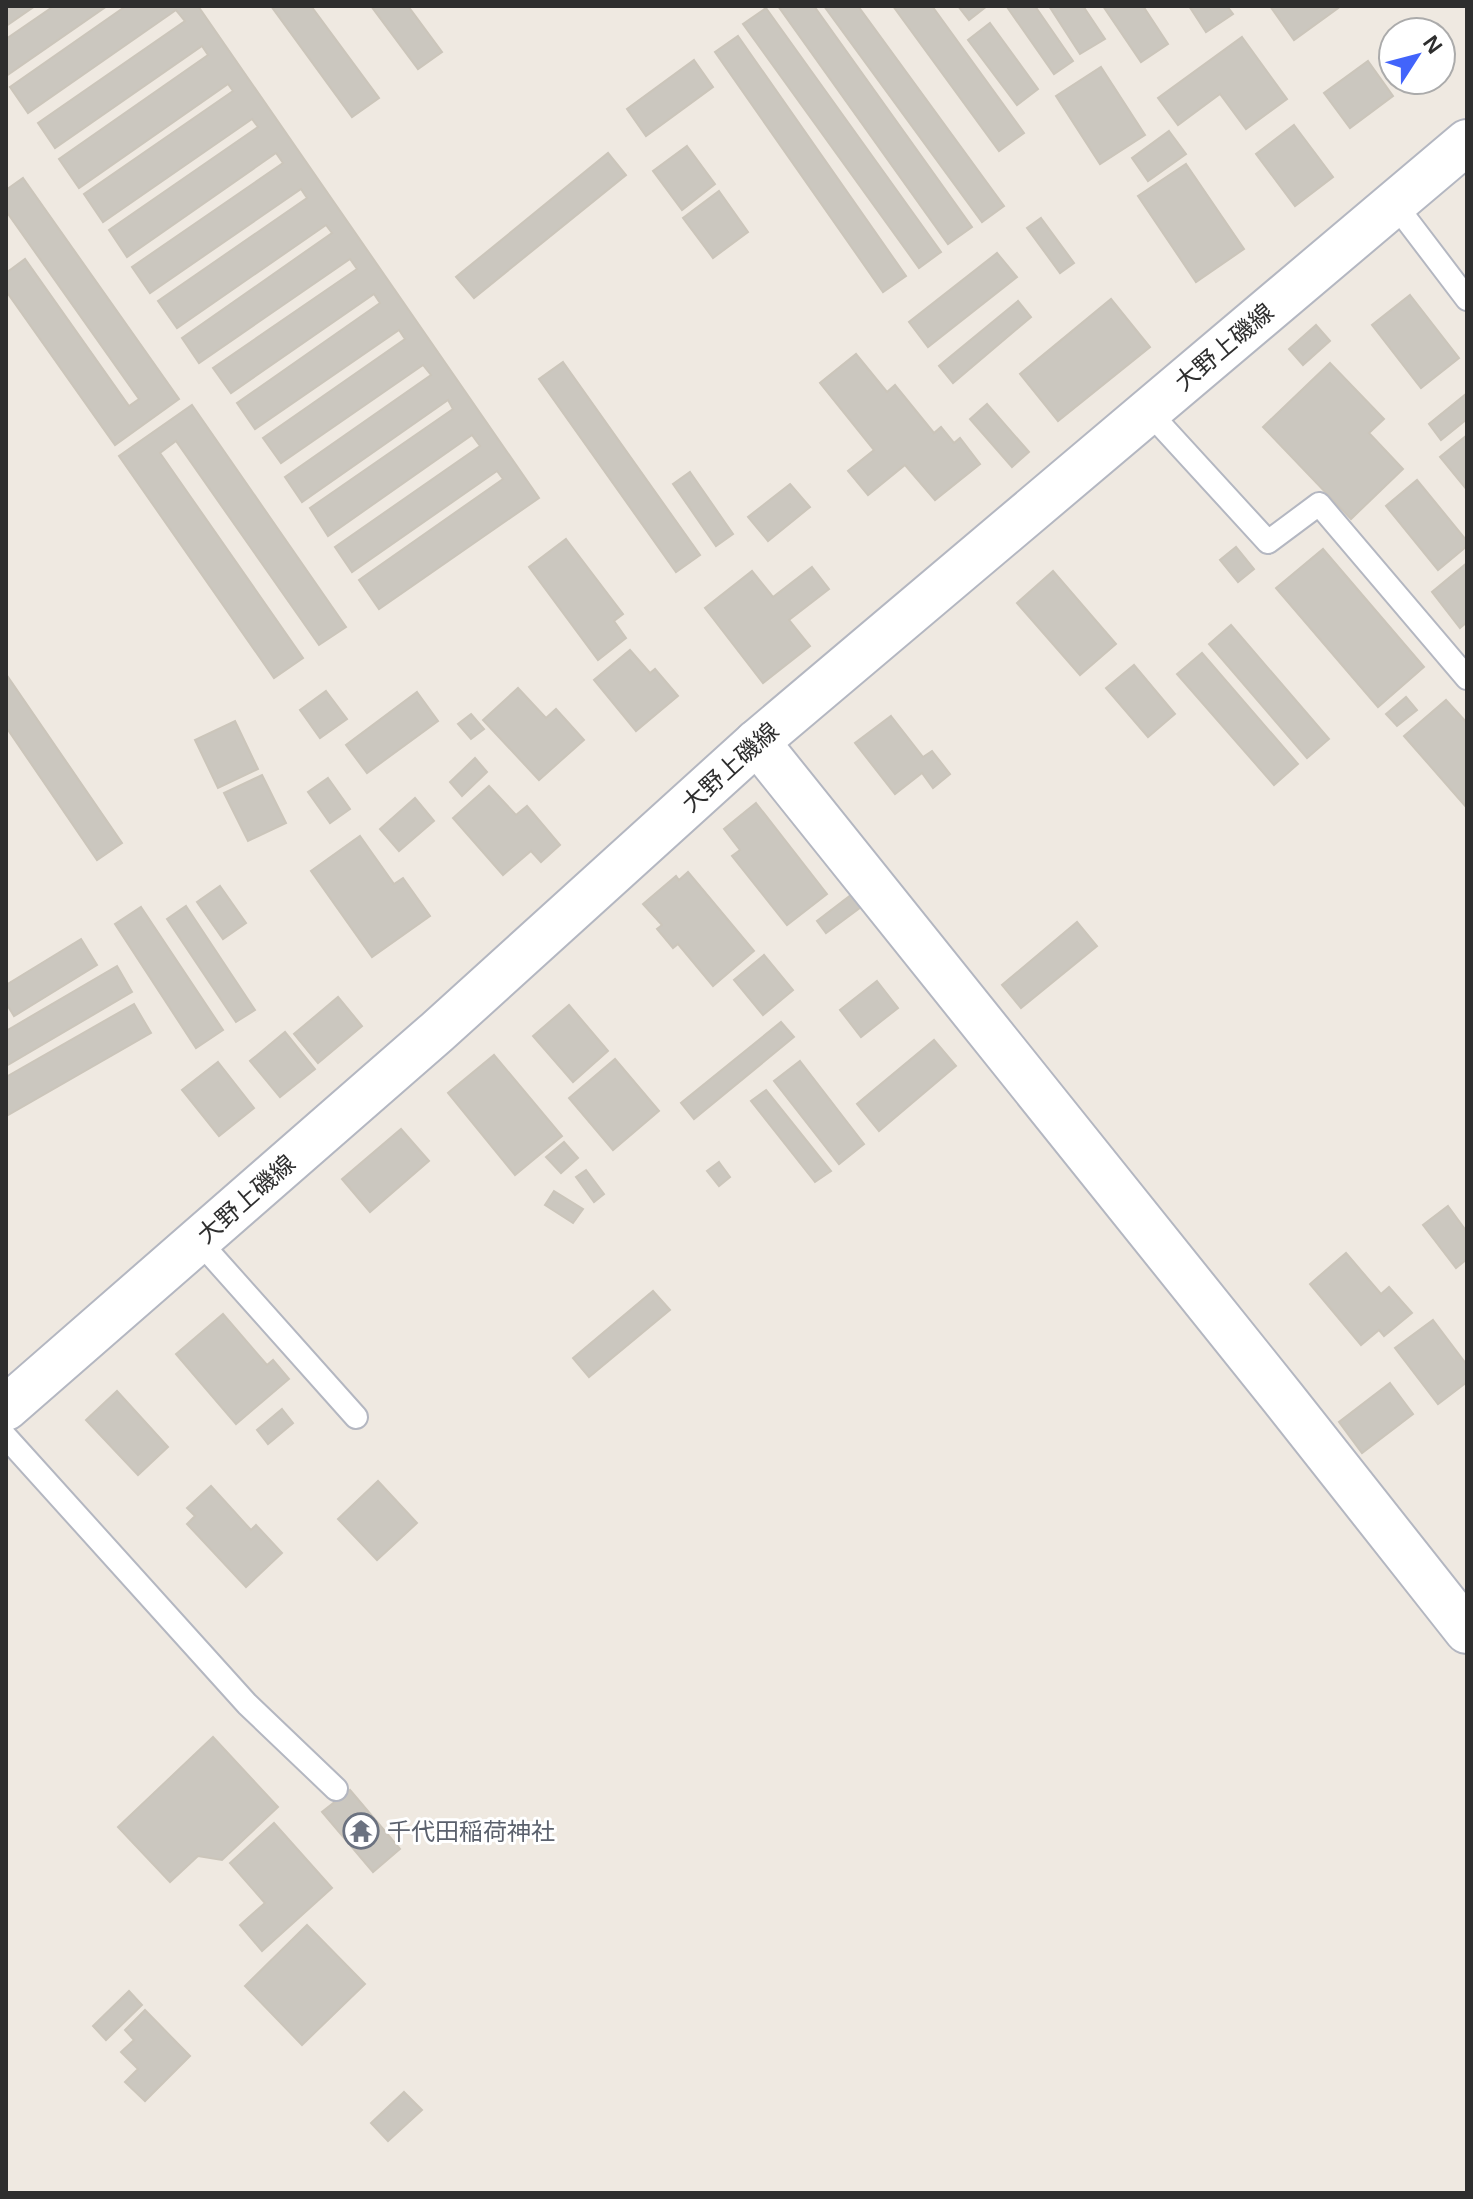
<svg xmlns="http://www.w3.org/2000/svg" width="1473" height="2199" font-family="Helvetica,'Noto Sans JP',sans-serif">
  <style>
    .building { fill: #cbc7bf; stroke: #cbc5ba; stroke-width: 2 }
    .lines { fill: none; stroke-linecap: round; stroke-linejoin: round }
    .service-casing { stroke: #b4b7c1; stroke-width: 26 }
    .minor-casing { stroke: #b4b7c1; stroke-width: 48 }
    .secondary-casing { stroke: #b4b7c1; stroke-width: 48 }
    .service { stroke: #fff; stroke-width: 22 }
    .minor { stroke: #fff; stroke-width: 44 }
    .secondary { stroke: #fff; stroke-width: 44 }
    .labels { text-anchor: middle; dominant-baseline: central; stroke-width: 6; stroke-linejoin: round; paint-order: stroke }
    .street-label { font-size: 24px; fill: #2e2e2e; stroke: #fff }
    .worship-label { font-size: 24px; fill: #5b616d; stroke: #fff; text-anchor: start }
  </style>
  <rect width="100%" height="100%" fill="#efe9e1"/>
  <g class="building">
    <path d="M6,6H35L6,26Z"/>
    <path d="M54,6H107L6,76V39Z"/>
    <path d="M126,6H198L539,498L379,609L359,580L503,479L497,471L352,572L335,547L480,446L472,435L328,536L310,508L453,409L448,400L302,502L285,477L431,375L423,365L281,463L263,438L405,339L399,330L255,429L237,403L380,303L374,294L231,393L213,368L357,269L350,259L199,363L182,338L332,233L326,225L177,328L158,301L307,198L301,189L150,293L132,267L283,163L276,153L127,257L109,230L258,127L252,119L103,222L84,194L233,91L228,84L79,188L59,159L208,55L202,46L55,148L38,123L185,21L176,10L28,113L10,87Z"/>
    <path d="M271,6H311L379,98L352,117Z"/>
    <path d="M371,6H408L442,52L418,69Z"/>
    <path d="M778,6H814L972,227L948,244Z"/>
    <path d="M824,6H858L1004,206L982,222Z"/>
    <path d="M893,6H932L1024,133L999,151Z"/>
    <path d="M958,6H987L969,20Z"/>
    <path d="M1035,6L1073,61L1054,74L1007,7Z"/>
    <path d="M1049,6H1083L1105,39L1080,54Z"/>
    <path d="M1103,6H1143L1168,44L1141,62Z"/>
    <path d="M1189,6H1227L1233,14L1206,32Z"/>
    <path d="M1270,6H1341L1294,40Z"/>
    <path d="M766,8L941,252L919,268L743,24Z"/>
    <path d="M990,23L1038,89L1017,105L968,40Z"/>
    <path d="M738,36L906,276L883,292L715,52Z"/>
    <path d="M1242,37L1287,99L1246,129L1220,94L1178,125L1158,98Z"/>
    <path d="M694,60L713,87L646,136L627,109Z"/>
    <path d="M1368,61L1393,96L1350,128L1324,93Z"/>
    <path d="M1101,67L1145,135L1100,164L1056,96Z"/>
    <path d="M1294,125L1333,177L1295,206L1256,154Z"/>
    <path d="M1169,131L1186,154L1148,181L1132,158Z"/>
    <path d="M687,146L715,184L682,210L653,171Z"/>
    <path d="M608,153L626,175L474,298L456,277Z"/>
    <path d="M1186,164L1244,249L1196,282L1138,196Z"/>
    <path d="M23,178L179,399L115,445L6,291V273L25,259L129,406L139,399L6,211V190Z"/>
    <path d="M719,191L748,232L713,258L683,218Z"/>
    <path d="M1041,218L1074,263L1060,273L1027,228Z"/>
    <path d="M997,253L1017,277L928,347L909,322Z"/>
    <path d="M1410,295L1459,358L1421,388L1372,325Z"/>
    <path d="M1111,299L1150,347L1058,421L1020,374Z"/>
    <path d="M1018,301L1031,317L953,383L939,366Z"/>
    <path d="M1316,325L1330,341L1303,365L1289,349Z"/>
    <path d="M856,354L887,392L895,385L934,433L941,427L954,443L960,438L980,464L935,500L905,465L868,495L848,471L874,450L820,383Z"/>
    <path d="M563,362L700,555L676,572L539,379Z"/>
    <path d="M1330,363L1384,419L1369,433L1403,469L1351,519L1263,427Z"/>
    <path d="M1467,393V419L1441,440L1429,424Z"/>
    <path d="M987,404L1029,452L1012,467L970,419Z"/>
    <path d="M192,405L346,627L319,645L176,441L160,453L303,658L274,678L119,456Z"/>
    <path d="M1467,435V490L1440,457Z"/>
    <path d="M690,472L733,534L716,546L673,484Z"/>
    <path d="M1417,480L1467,541V546L1438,570L1386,506Z"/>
    <path d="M790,484L810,507L768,541L748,517Z"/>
    <path d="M566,539L623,614L614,621L626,638L598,660L529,567Z"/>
    <path d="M1236,547L1254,569L1238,582L1220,560Z"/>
    <path d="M1323,549L1424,667L1378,707L1276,588Z"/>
    <path d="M1467,563V622L1460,628L1432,592Z"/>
    <path d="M812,567L829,589L789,620L810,646L763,683L705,608L752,571L773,597Z"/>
    <path d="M1053,571L1116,644L1080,675L1017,603Z"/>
    <path d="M1231,625L1329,739L1307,758L1209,644Z"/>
    <path d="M630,650L650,673L655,669L678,696L636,731L594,680Z"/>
    <path d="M1202,653L1298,764L1274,785L1177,674Z"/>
    <path d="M1134,665L1175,714L1148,737L1106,688Z"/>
    <path d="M6,674L122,843L97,860L6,727Z"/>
    <path d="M518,688L546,718L556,709L584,740L539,780L483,720Z"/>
    <path d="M326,691L347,719L320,738L300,710Z"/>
    <path d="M417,692L438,721L367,773L346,745Z"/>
    <path d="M1406,697L1417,710L1397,726L1386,714Z"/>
    <path d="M1446,700L1467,723V808L1404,736Z"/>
    <path d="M471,714L484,729L471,739L458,724Z"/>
    <path d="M891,716L923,757L932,751L950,774L933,788L922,773L895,794L855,743Z"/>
    <path d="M235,721L258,769L218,788L195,740Z"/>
    <path d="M475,758L487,772L462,796L450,782Z"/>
    <path d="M262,775L286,823L248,841L224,793Z"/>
    <path d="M328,778L350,809L330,823L308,792Z"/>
    <path d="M489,786L516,815L527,806L560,845L541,862L531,851L503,875L453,818Z"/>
    <path d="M415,798L434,821L399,851L380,829Z"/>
    <path d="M756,803L827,894L787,925L732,856L740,850L724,829Z"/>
    <path d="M360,836L394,884L403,878L430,916L372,957L311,871Z"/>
    <path d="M688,872L754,951L713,986L678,944L673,948L657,929L662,925L643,904L676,876L679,880Z"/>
    <path d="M220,886L246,923L223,939L197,902Z"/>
    <path d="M851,895L861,907L826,933L817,921Z"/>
    <path d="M186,906L255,1010L236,1022L167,919Z"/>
    <path d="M141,907L223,1030L196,1048L115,924Z"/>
    <path d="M1077,922L1097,946L1021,1008L1002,985Z"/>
    <path d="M81,939L97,965L14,1016L6,1003V985Z"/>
    <path d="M764,955L793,990L763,1015L734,980Z"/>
    <path d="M117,966L132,992L6,1066V1031Z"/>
    <path d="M877,981L898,1008L861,1037L840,1010Z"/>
    <path d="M338,997L362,1026L318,1063L294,1034Z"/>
    <path d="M134,1004L151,1033L8,1115L6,1077Z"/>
    <path d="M569,1005L608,1051L573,1082L533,1036Z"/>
    <path d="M781,1022L794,1037L694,1119L681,1103Z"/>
    <path d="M285,1032L315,1069L280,1097L250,1061Z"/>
    <path d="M934,1040L956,1066L879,1131L857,1104Z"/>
    <path d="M494,1055L562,1136L515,1175L448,1093Z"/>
    <path d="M615,1059L659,1111L613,1150L569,1098Z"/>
    <path d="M800,1061L864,1144L839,1164L774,1081Z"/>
    <path d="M218,1062L254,1108L219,1136L182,1090Z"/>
    <path d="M766,1090L831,1171L815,1182L751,1101Z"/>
    <path d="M401,1129L429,1161L370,1212L342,1179Z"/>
    <path d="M564,1142L578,1158L561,1173L546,1157Z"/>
    <path d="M719,1162L730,1177L719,1186L707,1171Z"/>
    <path d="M586,1170L604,1194L594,1202L576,1177Z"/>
    <path d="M554,1191L583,1209L573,1223L545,1205Z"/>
    <path d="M1448,1206L1467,1232V1259L1456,1268L1423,1225Z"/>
    <path d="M1346,1253L1381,1294L1389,1287L1412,1313L1384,1336L1379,1330L1361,1345L1310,1284Z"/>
    <path d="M653,1291L670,1310L589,1377L573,1358Z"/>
    <path d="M223,1314L267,1365L273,1360L289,1379L236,1424L176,1354Z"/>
    <path d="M1433,1320L1467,1365V1382L1438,1404L1395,1348Z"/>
    <path d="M1390,1383L1413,1414L1362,1453L1339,1422Z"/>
    <path d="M117,1391L168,1447L138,1475L86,1420Z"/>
    <path d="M282,1409L293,1423L268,1444L257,1430Z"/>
    <path d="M378,1481L417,1523L377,1560L338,1519Z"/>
    <path d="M211,1486L251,1530L256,1525L282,1553L246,1587L187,1524L195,1516L187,1508Z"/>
    <path d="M213,1737L278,1807L222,1860L198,1856L170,1882L118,1827Z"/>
    <path d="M350,1790L400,1849L373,1872L322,1812Z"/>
    <path d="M274,1823L332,1888L262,1951L240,1925L265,1903L230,1863Z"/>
    <path d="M307,1925L365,1984L302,2045L245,1986Z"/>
    <path d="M129,1991L142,2005L106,2040L93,2026Z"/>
    <path d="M145,2010L190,2056L145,2101L125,2082L138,2069L121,2052L134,2040L125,2030Z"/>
    <path d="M404,2092L422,2110L388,2141L371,2123Z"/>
  </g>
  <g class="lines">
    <defs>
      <g id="service">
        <path d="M1394,203L1467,299"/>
        <path d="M1148,411L1268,542L1319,504L1467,678"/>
        <path d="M198,1240L356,1417"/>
        <path d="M6,1437L247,1704L336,1789"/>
      </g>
      <path id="minor" d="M757,742L1283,1398L1467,1631"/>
      <path id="secondary" d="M6,1408L437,1032L757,742L1467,142"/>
    </defs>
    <use href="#service" class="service-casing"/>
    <use href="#minor" class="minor-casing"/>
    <use href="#secondary" class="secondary-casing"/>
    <use href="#service" class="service"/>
    <use href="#minor" class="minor"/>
    <use href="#secondary" class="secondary"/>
  </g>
  <defs>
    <symbol id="temple-ring" viewBox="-11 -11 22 22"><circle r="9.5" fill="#fff" stroke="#6b7280" stroke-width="1.5"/><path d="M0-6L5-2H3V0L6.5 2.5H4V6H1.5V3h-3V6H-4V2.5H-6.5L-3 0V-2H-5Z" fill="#6b7280"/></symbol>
  </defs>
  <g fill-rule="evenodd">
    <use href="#temple-ring" x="341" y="1811" width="40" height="40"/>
  </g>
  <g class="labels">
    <g class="street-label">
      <text transform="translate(1224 347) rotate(-40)">大野上磯線</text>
      <text transform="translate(730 767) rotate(-42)">大野上磯線</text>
      <text transform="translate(246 1199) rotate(-41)">大野上磯線</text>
    </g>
    <g class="worship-label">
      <text x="387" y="1831">千代田稲荷神社</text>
    </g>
  </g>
  <rect width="1473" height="2199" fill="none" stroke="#2e2e2e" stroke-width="16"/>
  <g transform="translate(1417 56) rotate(54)"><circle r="38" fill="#ffffff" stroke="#ababab" stroke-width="2"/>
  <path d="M0-6L14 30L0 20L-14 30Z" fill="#4264fb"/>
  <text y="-12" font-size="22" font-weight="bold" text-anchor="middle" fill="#2e2e2e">N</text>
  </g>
</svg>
